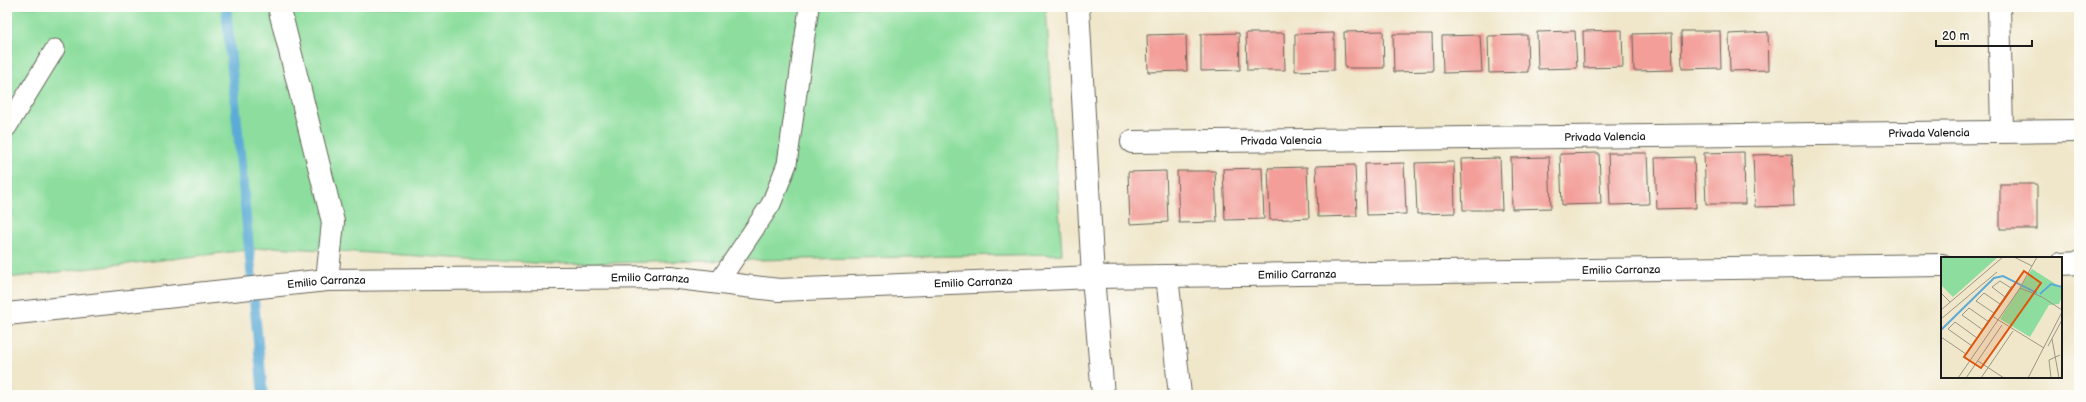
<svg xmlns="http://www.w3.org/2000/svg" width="2086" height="402" font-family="'Balsamiq Sans',sans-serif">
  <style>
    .green { fill: #8dde9e; stroke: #547d5d }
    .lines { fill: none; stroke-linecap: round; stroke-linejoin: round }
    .stream { stroke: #5cabd6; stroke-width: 10 }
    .building { fill: #f39e99 }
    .service-casing { stroke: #666359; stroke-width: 21 }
    .minor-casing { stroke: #666359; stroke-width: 24 }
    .service { stroke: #fff; stroke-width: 19 }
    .minor { stroke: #fff; stroke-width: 22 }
    .labels { text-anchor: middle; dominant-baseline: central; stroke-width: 3; stroke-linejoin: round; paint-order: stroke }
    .street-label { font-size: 11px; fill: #1c1c1c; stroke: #fdfcf7 }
    .inset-river { fill: none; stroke: #5cabd6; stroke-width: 2 }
    .inset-road { fill: none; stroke: #9b9685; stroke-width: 1 }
    .view { fill: #de560d; fill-opacity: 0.15; stroke: #de560d; stroke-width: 2 }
    .inset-edge { fill: none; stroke: #1c1c1c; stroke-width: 2 }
  </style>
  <rect width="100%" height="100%" fill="#fdfcf7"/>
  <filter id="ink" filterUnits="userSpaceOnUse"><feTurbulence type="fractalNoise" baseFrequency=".025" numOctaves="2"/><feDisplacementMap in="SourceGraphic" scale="8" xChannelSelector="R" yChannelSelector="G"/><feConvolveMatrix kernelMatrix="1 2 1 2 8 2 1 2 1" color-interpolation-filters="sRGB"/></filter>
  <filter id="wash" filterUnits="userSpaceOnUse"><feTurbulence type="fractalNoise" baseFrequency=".012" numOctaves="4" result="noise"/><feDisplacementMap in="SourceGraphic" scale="16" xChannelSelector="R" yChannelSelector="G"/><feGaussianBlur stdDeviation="0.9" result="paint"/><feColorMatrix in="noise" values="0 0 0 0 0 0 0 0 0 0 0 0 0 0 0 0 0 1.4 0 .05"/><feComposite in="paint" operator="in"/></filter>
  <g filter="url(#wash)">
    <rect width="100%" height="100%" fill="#f0e7cb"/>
    <path class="green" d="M7,7H1046L1062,254L550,264L273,247L7,278Z"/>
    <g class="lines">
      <path class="stream" d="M226,7L263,395"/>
    </g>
    <g id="blocks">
      <g class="building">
        <path d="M1622,30L1623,67L1584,68L1583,31Z"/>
        <path d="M1383,31L1384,68H1345L1344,32Z"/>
        <path d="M1575,31L1577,68L1538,69L1537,32Z"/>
        <path d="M1681,31H1720L1721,68L1682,69Z"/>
        <path d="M1768,32L1769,70L1730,71L1729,34Z"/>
        <path d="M1239,33L1240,70L1201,71V34Z"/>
        <path d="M1246,33H1284L1285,70H1247Z"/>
        <path d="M1334,33V70L1295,71V34Z"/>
        <path d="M1672,33L1673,70L1634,71L1633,34Z"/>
        <path d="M1186,34L1187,71L1148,72L1147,35Z"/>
        <path d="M1393,34H1432L1433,71L1394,72Z"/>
        <path d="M1480,35L1482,72L1443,73L1442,36Z"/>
        <path d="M1527,35L1528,72L1489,73L1488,36Z"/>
        <path d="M1744,152L1745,204H1706L1704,153Z"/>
        <path d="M1599,153L1601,204L1562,205L1560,154Z"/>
        <path d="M1608,153H1647L1649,204L1610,205Z"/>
        <path d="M1792,154L1794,206L1755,207L1753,155Z"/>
        <path d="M1549,157L1551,208L1512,209L1511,158Z"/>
        <path d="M1694,157L1696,208L1657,209L1655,158Z"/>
        <path d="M1500,158L1502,210H1463L1461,159Z"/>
        <path d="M1454,162L1455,213L1417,214L1415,163Z"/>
        <path d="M1404,163L1406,214L1367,215L1365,164Z"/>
        <path d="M1355,165L1357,216L1318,217L1316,166Z"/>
        <path d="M1307,167L1309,218L1270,220L1268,168Z"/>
        <path d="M1262,168L1264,219L1225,220L1223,169Z"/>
        <path d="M1166,171L1168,222L1130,224L1128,172Z"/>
        <path d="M1177,171H1215L1217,222L1179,223Z"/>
        <rect x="2000" y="184" width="37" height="45"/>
      </g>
    </g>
  </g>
  <g filter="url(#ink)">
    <use href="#blocks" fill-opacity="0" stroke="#666359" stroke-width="1"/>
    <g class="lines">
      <defs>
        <g id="service">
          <path d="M7,127L55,49"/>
          <path d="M718,283L771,204L787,164L809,7"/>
        </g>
        <g id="minor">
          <path d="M279,7L333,222L327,280"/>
          <path d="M1078,7L1093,277L1103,395"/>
          <path d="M1999,7L2002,130"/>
          <path id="s1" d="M1132,142L2079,131"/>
          <path d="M2061,264L2079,263"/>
          <path d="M1167,276L1180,395"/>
          <path id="s2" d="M7,314L327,280L670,277L779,290L1093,277L1942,265"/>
        </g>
      </defs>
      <use href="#service" class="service-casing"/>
      <use href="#minor" class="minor-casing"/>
      <use href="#service" class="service"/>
      <use href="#minor" class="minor"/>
    </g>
  </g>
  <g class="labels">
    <g class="street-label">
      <text stroke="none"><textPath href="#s1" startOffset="797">Privada Valencia</textPath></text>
      <text stroke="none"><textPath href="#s1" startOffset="473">Privada Valencia</textPath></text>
      <text stroke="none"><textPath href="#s1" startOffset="149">Privada Valencia</textPath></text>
      <text stroke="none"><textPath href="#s2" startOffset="1617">Emilio Carranza</textPath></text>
      <text stroke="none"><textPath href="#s2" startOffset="1293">Emilio Carranza</textPath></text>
      <text stroke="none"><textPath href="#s2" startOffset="645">Emilio Carranza</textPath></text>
      <text stroke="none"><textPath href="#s2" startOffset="321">Emilio Carranza</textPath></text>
      <text stroke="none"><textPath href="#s2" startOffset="969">Emilio Carranza</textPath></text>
    </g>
  </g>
  <g transform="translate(1941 257)">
    <rect width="121" height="121" fill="#f0e7cb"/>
    <path d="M0,0H57L12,40L0,28ZM91,12L121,31V40L118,47L108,48L89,80L59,62Z" fill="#8dde9e"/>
    <path class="inset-river" d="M99,37L110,27L121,30M0,73L53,21L62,19L96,36"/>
    <path class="inset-road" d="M73,0L91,9M79,31L101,40L121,53M0,36L9,45M64,40L51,30L59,24L70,31M0,53L62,0M53,56L35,44L43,36L59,47M51,59L103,91M0,62L56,15M42,73L21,58L28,51L48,65M0,80L25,97L71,29M111,82L118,121M31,89L7,72L14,65L36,81M107,89L121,63M37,104L63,121M17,121L79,31L96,0M25,121L61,68M40,121L72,74M87,121L121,55M110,121L108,103L119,98"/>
    <path class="view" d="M83,14L100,26L40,111L23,100Z"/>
    <rect width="121" height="121" class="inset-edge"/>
  </g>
  <rect width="2086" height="402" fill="none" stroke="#fdfcf7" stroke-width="24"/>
  <path d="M1936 40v6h96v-6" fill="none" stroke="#1c1c1c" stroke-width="2"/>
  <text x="1942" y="40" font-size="12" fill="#1c1c1c" stroke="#fdfcf7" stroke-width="3" paint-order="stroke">20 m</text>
</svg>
